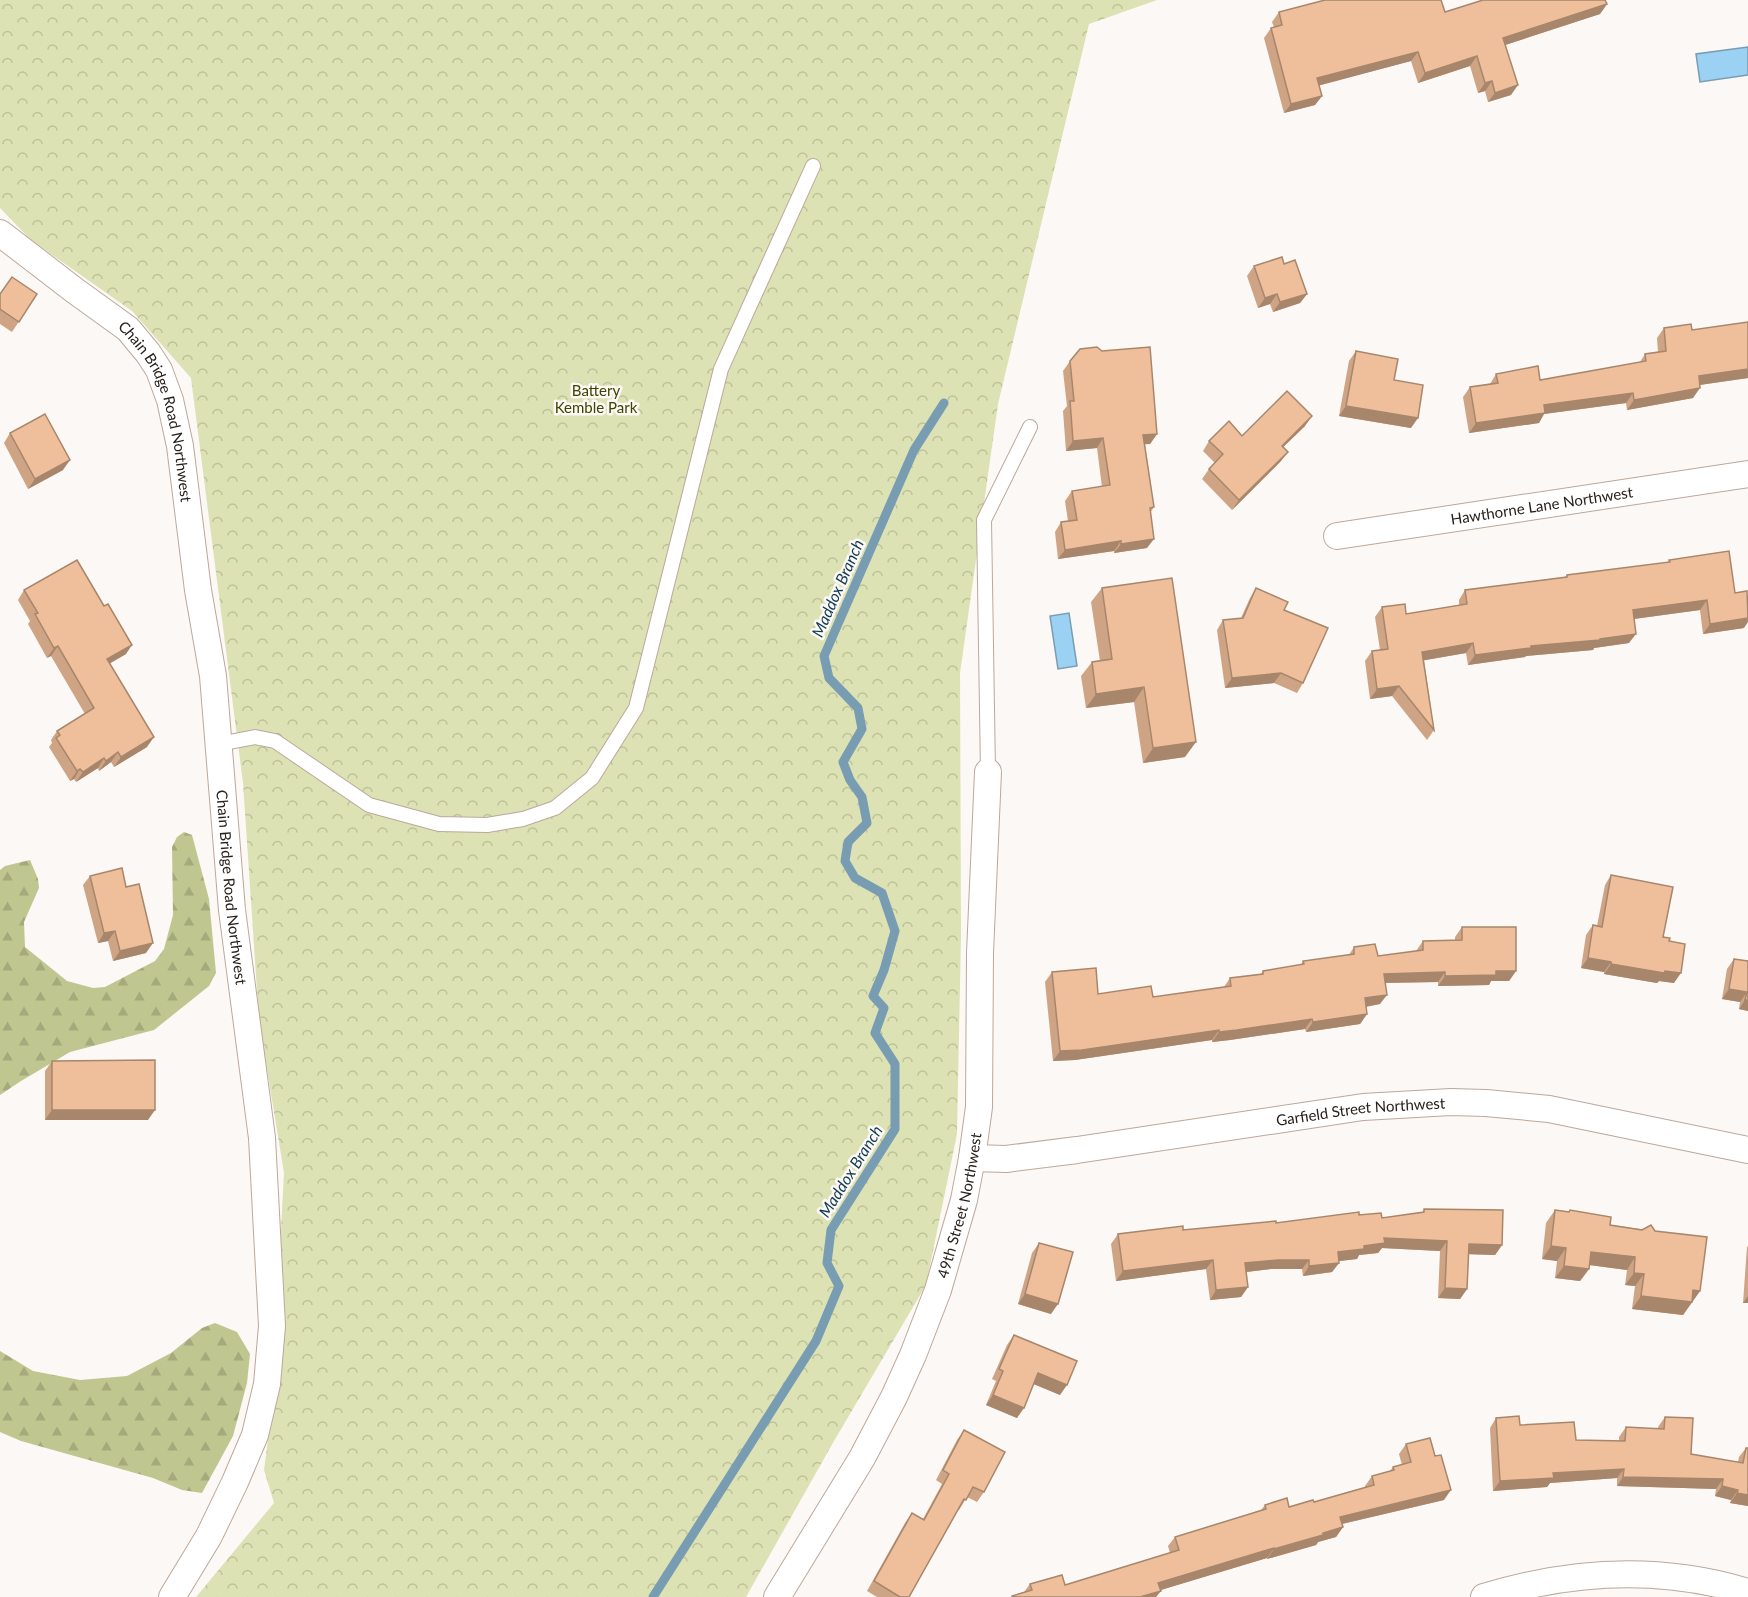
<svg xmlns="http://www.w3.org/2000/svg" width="1748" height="1597" font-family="Lato,sans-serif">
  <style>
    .forest { fill: url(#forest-firs) }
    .park { fill: url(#park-crowns) }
    .water { fill: #9bd1f3; stroke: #789cb2; stroke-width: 1.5 }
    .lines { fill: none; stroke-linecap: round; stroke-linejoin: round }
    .stream { stroke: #789cb2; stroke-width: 9 }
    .service-casing { stroke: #bca89a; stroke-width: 16 }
    .minor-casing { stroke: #bca89a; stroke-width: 28 }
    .service { stroke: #fff; stroke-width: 14 }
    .minor { stroke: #fff; stroke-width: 26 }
    .wall { fill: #cea485 }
    .shaded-wall { fill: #a7866c }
    .building { fill: #efbf9b; stroke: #a7866c; stroke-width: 1.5 }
    .labels { text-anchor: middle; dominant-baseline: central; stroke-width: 5; stroke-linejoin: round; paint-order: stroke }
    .park-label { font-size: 15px; fill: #404400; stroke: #fcf8f5 }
    .street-label { font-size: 15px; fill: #27201b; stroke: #fcf8f5 }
    .water-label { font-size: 16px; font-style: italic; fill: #0e3a52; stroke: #fcf8f5 }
  </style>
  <defs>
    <pattern id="forest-firs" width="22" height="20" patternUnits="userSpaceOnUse" patternTransform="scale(1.5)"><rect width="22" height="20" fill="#bfc68f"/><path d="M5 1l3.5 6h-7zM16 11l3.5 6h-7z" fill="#a4aa7b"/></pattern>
    <pattern id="park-crowns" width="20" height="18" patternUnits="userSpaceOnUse" patternTransform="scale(1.5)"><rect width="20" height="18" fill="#dce2b3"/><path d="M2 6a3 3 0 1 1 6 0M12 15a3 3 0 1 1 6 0" fill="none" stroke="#bdc299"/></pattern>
  </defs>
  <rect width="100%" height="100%" fill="#fcf8f5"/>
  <g class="forest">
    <path d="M184,832L192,835L209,899L216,973L209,986L154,1030L70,1052L21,1081L0,1095V870L5,866L30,860L38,879L39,888L24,922L25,947L67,981L93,988L105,987L155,961L164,949L173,915L172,847L177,837Z"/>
    <path d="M215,1323L237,1332L250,1354L247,1383L233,1436L202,1493L182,1490L153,1478L21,1441L0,1432V1351L33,1371L80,1380L127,1376L171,1353L202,1328Z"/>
  </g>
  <path class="park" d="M0,0H1157L1089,24L998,404L960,673L961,935L957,1134L926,1285L834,1441L746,1597H196L274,1503L264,1470L271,1418L284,1173L259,1020L243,783L191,378L132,311L31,240L0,208Z"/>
  <g class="water">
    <path d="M1748,47V75L1700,82L1696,54Z"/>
    <path d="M1069,613L1077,666L1058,669L1050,616Z"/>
  </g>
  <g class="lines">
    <path class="stream" d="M653,1597L816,1341L839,1286L827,1263L831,1230L895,1129V1064L875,1033L884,1008L873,996L884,970L895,931L882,893L855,878L845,861L848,842L867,823L862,797L850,780L843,762L862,729L858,708L829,678L824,656L914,450L944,403"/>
    <defs>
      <g id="service">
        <path d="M219,744L255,737L275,741L369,805L439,824L487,825L523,819L555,808L592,778L636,708L721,369L813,166"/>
        <path d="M988,772L984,520L1030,427"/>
      </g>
      <g id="minor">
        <path id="s1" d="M0,233L74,290L128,329L148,353L159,370L170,400L180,446L198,590L213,676L232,910L262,1138L272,1326L267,1384L255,1435L235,1482L209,1536L172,1597"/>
        <path id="s2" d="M1337,536L1748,474"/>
        <path id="s3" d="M972,1158L1006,1159L1077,1150L1363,1107L1451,1102L1486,1103L1549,1109L1748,1150"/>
        <path id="s4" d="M777,1597L862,1458L894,1397L913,1355L938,1290L964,1200L972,1158L979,1107L980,953L988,772"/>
        <path d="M1484,1597C1572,1570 1659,1565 1748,1592"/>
      </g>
    </defs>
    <use href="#service" class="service-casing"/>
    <use href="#minor" class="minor-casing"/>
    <use href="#service" class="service"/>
    <use href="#minor" class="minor"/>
  </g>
  <g class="wall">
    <path d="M1607,4L1600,14L1505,45L1511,95L1488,102L1485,91L1478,93L1470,66L1418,83L1411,61L1319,85L1322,96L1315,105L1284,113L1264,38L1271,28L1274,27L1272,22L1279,12H1445Z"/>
    <path d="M1284,264L1307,294L1300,303L1273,312L1270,304L1258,308L1247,276L1254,266Z"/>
    <path d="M0,294H37L12,332L0,324Z"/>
    <path d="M1664,328L1692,330L1748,378L1700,385L1693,398L1627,410L1626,403L1544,414L1539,423L1469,433L1463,397L1470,387L1490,384L1496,374L1540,380L1640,362L1645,354L1658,352L1657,338Z"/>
    <path d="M1356,351L1394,380L1411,428L1339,416L1349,361Z"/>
    <path d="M1070,361L1157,434L1150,444H1145L1154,507L1150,513L1147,548L1114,553V551L1058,559L1055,532L1061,522L1068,521L1065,501L1072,491L1102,487L1097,448L1066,451L1063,411L1067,406L1063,371Z"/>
    <path d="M1305,426L1283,447L1281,461L1232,510L1202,479L1209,469L1215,463L1203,451L1209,441Z"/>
    <path d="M10,433L63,470L28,489L4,443Z"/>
    <path d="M1669,560L1735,593L1744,628L1703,634L1700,610L1634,619L1629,643L1594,648L1593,650L1526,656L1525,657L1468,665L1466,653L1424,660L1434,730L1427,740L1392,696L1370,699L1365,661L1372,651L1380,650L1375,617L1382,607L1406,614L1459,605V600L1465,590L1565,577L1567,575L1667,563Z"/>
    <path d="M1102,588L1185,757L1143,763L1134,702L1086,708L1081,676L1092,662L1100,661L1091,602Z"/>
    <path d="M1256,588L1284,610L1303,683L1297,693L1274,683L1225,688L1217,630L1223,620L1241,618L1250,598Z"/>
    <path d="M24,590L126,654L109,664L147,747L114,767L111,762L99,771L98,768L76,782L74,779L70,781L49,747L52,743L51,740L57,731L85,714L51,656L47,658L28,624L30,621L18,600Z"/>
    <path d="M1611,875L1663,937L1669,941L1674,983L1659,981L1657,983L1604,974V972L1581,968L1586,935L1593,925L1597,926L1605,885Z"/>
    <path d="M90,876L126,887L146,953L113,961L108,941L98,943L83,885Z"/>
    <path d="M1462,927L1516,971L1509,981H1491L1489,985L1438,986V982L1385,983L1380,1004L1366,1007L1367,1014L1360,1024L1306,1032L1305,1029L1230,1040L1212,1042V1040L1075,1060L1053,1061L1045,982L1052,972L1098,994L1153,997L1224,987L1230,978L1261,974L1263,971L1301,965L1303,961L1349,955L1354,947L1378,956L1416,951L1423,941H1455V937Z"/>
    <path d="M1734,959L1748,961V1011L1739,1009L1740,1002L1722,999L1727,969Z"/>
    <path d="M52,1061L148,1120H45V1071Z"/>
    <path d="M1424,1209L1502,1245L1495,1255L1469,1254L1467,1289L1460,1299L1438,1298L1440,1251L1382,1248L1378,1253L1359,1255L1357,1259L1339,1261V1263L1332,1272L1303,1276L1302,1269H1271L1246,1272L1248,1287L1241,1297L1210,1300L1206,1269L1116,1281L1111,1244L1118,1234L1183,1230L1276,1223L1359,1215L1382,1218L1423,1212Z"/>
    <path d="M1555,1210L1568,1212L1570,1210L1610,1225L1655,1231L1700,1291L1683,1315L1632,1309L1635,1286L1625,1285L1627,1270L1589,1265V1269L1580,1281L1555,1278L1557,1261L1542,1259L1546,1223Z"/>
    <path d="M1039,1243L1051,1314L1018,1304L1032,1253Z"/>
    <path d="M1748,1246V1303H1743L1747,1247Z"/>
    <path d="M1014,1335L1060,1395L1034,1384L1017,1418L986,1405L996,1381L992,1379L1007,1345Z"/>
    <path d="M1665,1417L1691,1454L1738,1462L1739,1457L1746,1448L1748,1506L1730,1503L1731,1500L1715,1496L1716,1489L1617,1486V1478L1550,1483L1547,1487L1493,1491L1490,1428L1496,1418L1576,1440L1619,1441V1437L1626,1427L1658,1429V1427Z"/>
    <path d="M964,1430L984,1492L977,1502L967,1497L959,1510L958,1509L909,1597H877L867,1591L905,1523L912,1513L923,1519L942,1484L936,1480L957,1440Z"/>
    <path d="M1406,1444L1444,1500L1342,1524L1343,1527L1336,1537L1318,1542L1316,1545L1267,1559V1558L1160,1590L1156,1597H1011L1012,1596L1024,1592L1030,1584L1065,1585L1170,1553L1168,1546L1175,1537L1261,1510L1265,1505L1289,1507L1314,1502L1365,1487V1486L1372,1476L1390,1471L1393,1467L1402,1465L1399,1454Z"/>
  </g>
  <g class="shaded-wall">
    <path d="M1607,4L1600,14L1496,48L1503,38Z"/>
    <path d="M1418,52L1411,61L1310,88L1317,78Z"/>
    <path d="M1477,56L1470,66L1418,83L1425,73Z"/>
    <path d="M1492,81L1485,91L1478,93L1485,83Z"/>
    <path d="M1518,85L1511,95L1488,102L1495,93Z"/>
    <path d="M1322,96L1315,105L1284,113L1291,104Z"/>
    <path d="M1277,294L1270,304L1258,308L1265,298Z"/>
    <path d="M1307,294L1300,303L1273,312L1280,302Z"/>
    <path d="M1748,369V378L1692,386L1699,376Z"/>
    <path d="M1700,388L1693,398L1627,410L1634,400Z"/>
    <path d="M1633,393L1626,403L1544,414L1539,423L1469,433L1476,423L1544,405Z"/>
    <path d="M1346,406L1418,418L1411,428L1339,416Z"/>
    <path d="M1312,416L1305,426L1275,455L1282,446Z"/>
    <path d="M1157,434L1150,444L1136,445L1143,435Z"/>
    <path d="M1103,438L1097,448L1066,451L1073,441Z"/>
    <path d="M1288,452L1281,461L1232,510L1239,500Z"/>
    <path d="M70,460L63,470L28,489L35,479Z"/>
    <path d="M1154,539L1147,548L1114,553L1121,544Z"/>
    <path d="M1121,541L1114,551L1058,559L1065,550Z"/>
    <path d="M1707,600L1700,610L1626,620L1633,610Z"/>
    <path d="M1748,618V622L1744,628L1703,634L1710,624Z"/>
    <path d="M1636,634L1629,643L1594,648L1593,650L1526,656L1525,657L1468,665L1475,655L1531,646L1600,639Z"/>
    <path d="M1473,643L1466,653L1415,662L1422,652Z"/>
    <path d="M132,645L126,654L100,669L107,659Z"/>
    <path d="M58,646L51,656L47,658L54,648Z"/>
    <path d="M1281,673L1274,683L1225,688L1232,678Z"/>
    <path d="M1399,686L1392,696L1370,699L1377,689Z"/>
    <path d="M1144,687L1134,702L1086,708L1096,694Z"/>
    <path d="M154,737L147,747L114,767L121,757Z"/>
    <path d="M1196,742L1185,757L1143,763L1153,748Z"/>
    <path d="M118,752L111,762L99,771L106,761Z"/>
    <path d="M104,758L98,768L76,782L83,772Z"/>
    <path d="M80,769L74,779L70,781L77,771Z"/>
    <path d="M115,931L108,941L98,943L104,933Z"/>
    <path d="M153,943L146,953L113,961L120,951Z"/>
    <path d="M1588,958L1611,962L1604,972L1581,968Z"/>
    <path d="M1611,964L1681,973L1674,983L1659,981L1657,983L1604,974Z"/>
    <path d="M1496,971H1516L1509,981H1491L1489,985L1438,986L1445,976Z"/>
    <path d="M1445,972L1438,982L1377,983L1384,974Z"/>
    <path d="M1729,989L1747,992L1740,1002L1722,999Z"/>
    <path d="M1387,995L1380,1004L1358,1008L1365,998Z"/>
    <path d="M1745,1000H1748V1011L1739,1009Z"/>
    <path d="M1367,1014L1360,1024L1306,1032L1313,1022Z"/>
    <path d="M1312,1019L1305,1029L1230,1040L1212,1042L1219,1032Z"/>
    <path d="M1219,1030L1212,1040L1075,1060L1053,1061L1060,1051Z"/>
    <path d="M52,1110H155L148,1120H45Z"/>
    <path d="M1384,1238L1447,1241L1440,1251L1382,1248L1378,1253L1359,1255L1357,1259L1331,1262L1338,1252L1364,1246Z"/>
    <path d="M1469,1244L1502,1245L1495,1255L1462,1254Z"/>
    <path d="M1551,1246L1566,1248L1557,1261L1542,1259Z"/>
    <path d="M1591,1252L1635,1257L1627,1270L1582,1264Z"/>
    <path d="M1213,1260L1206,1269L1116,1281L1123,1271Z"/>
    <path d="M1278,1260H1309L1302,1269H1271L1238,1273L1245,1263Z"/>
    <path d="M1339,1263L1332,1272L1303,1276L1309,1266Z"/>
    <path d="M1564,1266L1589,1269L1580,1281L1555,1278Z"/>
    <path d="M1634,1273L1644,1274L1635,1286L1625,1285Z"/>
    <path d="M1248,1287L1241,1297L1210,1300L1216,1290Z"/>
    <path d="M1445,1288L1467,1289L1460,1299L1438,1298Z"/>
    <path d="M1693,1290L1700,1291L1683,1315L1632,1309L1641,1296Z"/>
    <path d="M1025,1294L1058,1304L1051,1314L1018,1304Z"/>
    <path d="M1748,1296V1303H1743Z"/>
    <path d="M1038,1373L1067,1385L1060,1395L1031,1383Z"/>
    <path d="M993,1395L1024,1408L1017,1418L986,1405Z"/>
    <path d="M1624,1469L1617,1478L1550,1483L1547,1487L1493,1491L1500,1481L1553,1473Z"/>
    <path d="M1623,1477L1723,1479L1716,1489L1617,1486Z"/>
    <path d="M1722,1486L1738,1490L1731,1500L1715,1496Z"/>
    <path d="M1451,1490L1444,1500L1333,1526L1340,1517Z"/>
    <path d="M1737,1493L1748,1495V1506L1730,1503Z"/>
    <path d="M1343,1527L1336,1537L1318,1542L1316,1545L1267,1559L1274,1549Z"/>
    <path d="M1274,1548L1267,1558L1151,1593L1158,1583Z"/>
    <path d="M1161,1591L1156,1597H1140Z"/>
  </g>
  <g class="building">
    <path d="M1325,0H1441L1445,12L1483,0H1605L1607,4L1503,38L1518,85L1495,93L1492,81L1485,83L1477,56L1425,73L1418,52L1317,78L1322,96L1291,104L1271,28L1282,25L1279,12Z"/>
    <path d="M1282,257L1284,264L1295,260L1307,294L1280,302L1277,294L1265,298L1254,266Z"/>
    <path d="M12,277L37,294L19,322L0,309V294Z"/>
    <path d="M1748,322V369L1699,376L1700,388L1634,400L1633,393L1544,405L1545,413L1476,423L1470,387L1498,383L1496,374L1538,366L1540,380L1646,361L1645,354L1666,351L1664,328L1691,324L1692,330Z"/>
    <path d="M1097,347L1102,351L1150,347L1157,434L1143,435L1154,507L1150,508L1154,539L1121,544V541L1065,550L1061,522L1077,520L1072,491L1110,485L1103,438L1073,441L1070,401H1074L1070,361L1080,349Z"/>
    <path d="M1356,351L1398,359L1394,380L1423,385L1418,418L1346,406Z"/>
    <path d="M1287,391L1312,416L1282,446L1288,452L1239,500L1209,469L1223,454L1209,441L1229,421L1242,436Z"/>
    <path d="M45,414L70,460L35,479L10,433Z"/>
    <path d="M1729,551L1735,593L1747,591L1748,618L1710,624L1707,600L1633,610L1636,634L1600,639V640L1531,646V648L1475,655L1473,643L1422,652L1434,730L1399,686L1377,689L1372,651L1388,649L1382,607L1405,604L1406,614L1467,604L1465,590L1567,577V575L1670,562L1669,560Z"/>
    <path d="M77,560L104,606L108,604L132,645L107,659L154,737L121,757L118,752L106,761L104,758L83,772L80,769L77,771L56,738L60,735L57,731L94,708L58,646L54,648L35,614L38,613L24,590Z"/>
    <path d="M1172,578L1196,742L1153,748L1144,687L1096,694L1092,662L1112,659L1102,588Z"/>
    <path d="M1256,588L1288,602L1284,610L1328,628L1303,683L1281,673L1232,678L1223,620L1243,618Z"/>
    <path d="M122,868L126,887L139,884L153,943L120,951L115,931L104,933L90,876Z"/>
    <path d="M1611,875L1673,887L1663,937L1670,938L1669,941L1685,944L1681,973L1665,971L1664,973L1611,964V962L1588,958L1593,925L1602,927Z"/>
    <path d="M1462,927H1516V971H1496V975L1445,976V972L1384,974L1387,995L1365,998L1367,1014L1313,1022L1312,1019L1237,1030L1219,1032V1030L1082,1050L1060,1051L1052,972L1096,968L1098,994L1151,986L1153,997L1231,986L1230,978L1263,974V971L1304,964L1303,961L1354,954V947L1375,944L1378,956L1423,950V941L1462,940Z"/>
    <path d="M1734,959L1748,961V1000H1745L1747,992L1729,989Z"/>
    <path d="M155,1060V1110H52V1061Z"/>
    <path d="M1424,1209L1503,1210L1502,1245L1469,1244L1467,1289L1445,1288L1447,1241L1384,1238L1385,1243L1364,1246V1249L1338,1252L1339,1263L1309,1266V1260H1278L1245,1263L1248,1287L1216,1290L1213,1260L1123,1271L1118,1234L1183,1226V1230L1276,1221V1223L1359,1212V1215L1381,1213L1382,1218L1424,1212Z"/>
    <path d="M1555,1210L1569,1212L1570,1210L1611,1217L1610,1225L1642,1230L1651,1225L1655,1231L1707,1237L1700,1291L1693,1290L1692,1302L1641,1296L1644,1274L1634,1273L1635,1257L1591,1252L1589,1269L1564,1266L1566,1248L1551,1246Z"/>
    <path d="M1039,1243L1073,1252L1058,1304L1025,1294Z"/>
    <path d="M1014,1335L1077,1361L1067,1385L1038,1373L1024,1408L993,1395L1003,1371L999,1369Z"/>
    <path d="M1519,1416L1520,1425L1574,1422L1576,1440L1625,1441L1626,1427L1664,1429L1665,1417L1693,1418L1691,1454L1743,1463L1746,1448H1748V1495L1737,1493L1738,1490L1722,1486L1723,1479L1623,1477L1624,1469L1553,1473L1554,1478L1500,1481L1496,1418Z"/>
    <path d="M964,1430L1005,1452L984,1492L973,1487L966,1500L964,1499L909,1597H900L874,1581L912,1513L924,1520L949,1474L943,1470Z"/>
    <path d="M1430,1438L1435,1456L1441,1455L1451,1490L1340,1517L1343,1527L1323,1533V1535L1274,1549V1548L1158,1583L1161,1591L1140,1597H1012V1596L1032,1590L1030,1584L1062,1575L1065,1585L1179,1550L1175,1537L1266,1509L1265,1505L1287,1498L1289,1507L1313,1500L1314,1502L1374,1485L1372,1476L1394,1470L1393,1467L1411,1462L1406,1444Z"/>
  </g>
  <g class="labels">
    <g class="park-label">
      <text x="596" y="390">Battery<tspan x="596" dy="17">Kemble Park</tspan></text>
    </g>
    <g class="street-label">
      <text stroke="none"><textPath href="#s1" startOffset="249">Chain Bridge Road Northwest</textPath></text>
      <text stroke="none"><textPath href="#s2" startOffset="207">Hawthorne Lane Northwest</textPath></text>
      <text stroke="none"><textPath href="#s1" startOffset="735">Chain Bridge Road Northwest</textPath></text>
      <text stroke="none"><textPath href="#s3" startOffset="392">Garfield Street Northwest</textPath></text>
      <text stroke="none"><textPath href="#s4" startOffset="435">49th Street Northwest</textPath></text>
    </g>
    <g class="water-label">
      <text transform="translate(837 588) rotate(-66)">Maddox Branch</text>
      <text transform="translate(850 1171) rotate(-58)">Maddox Branch</text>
    </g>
  </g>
</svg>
